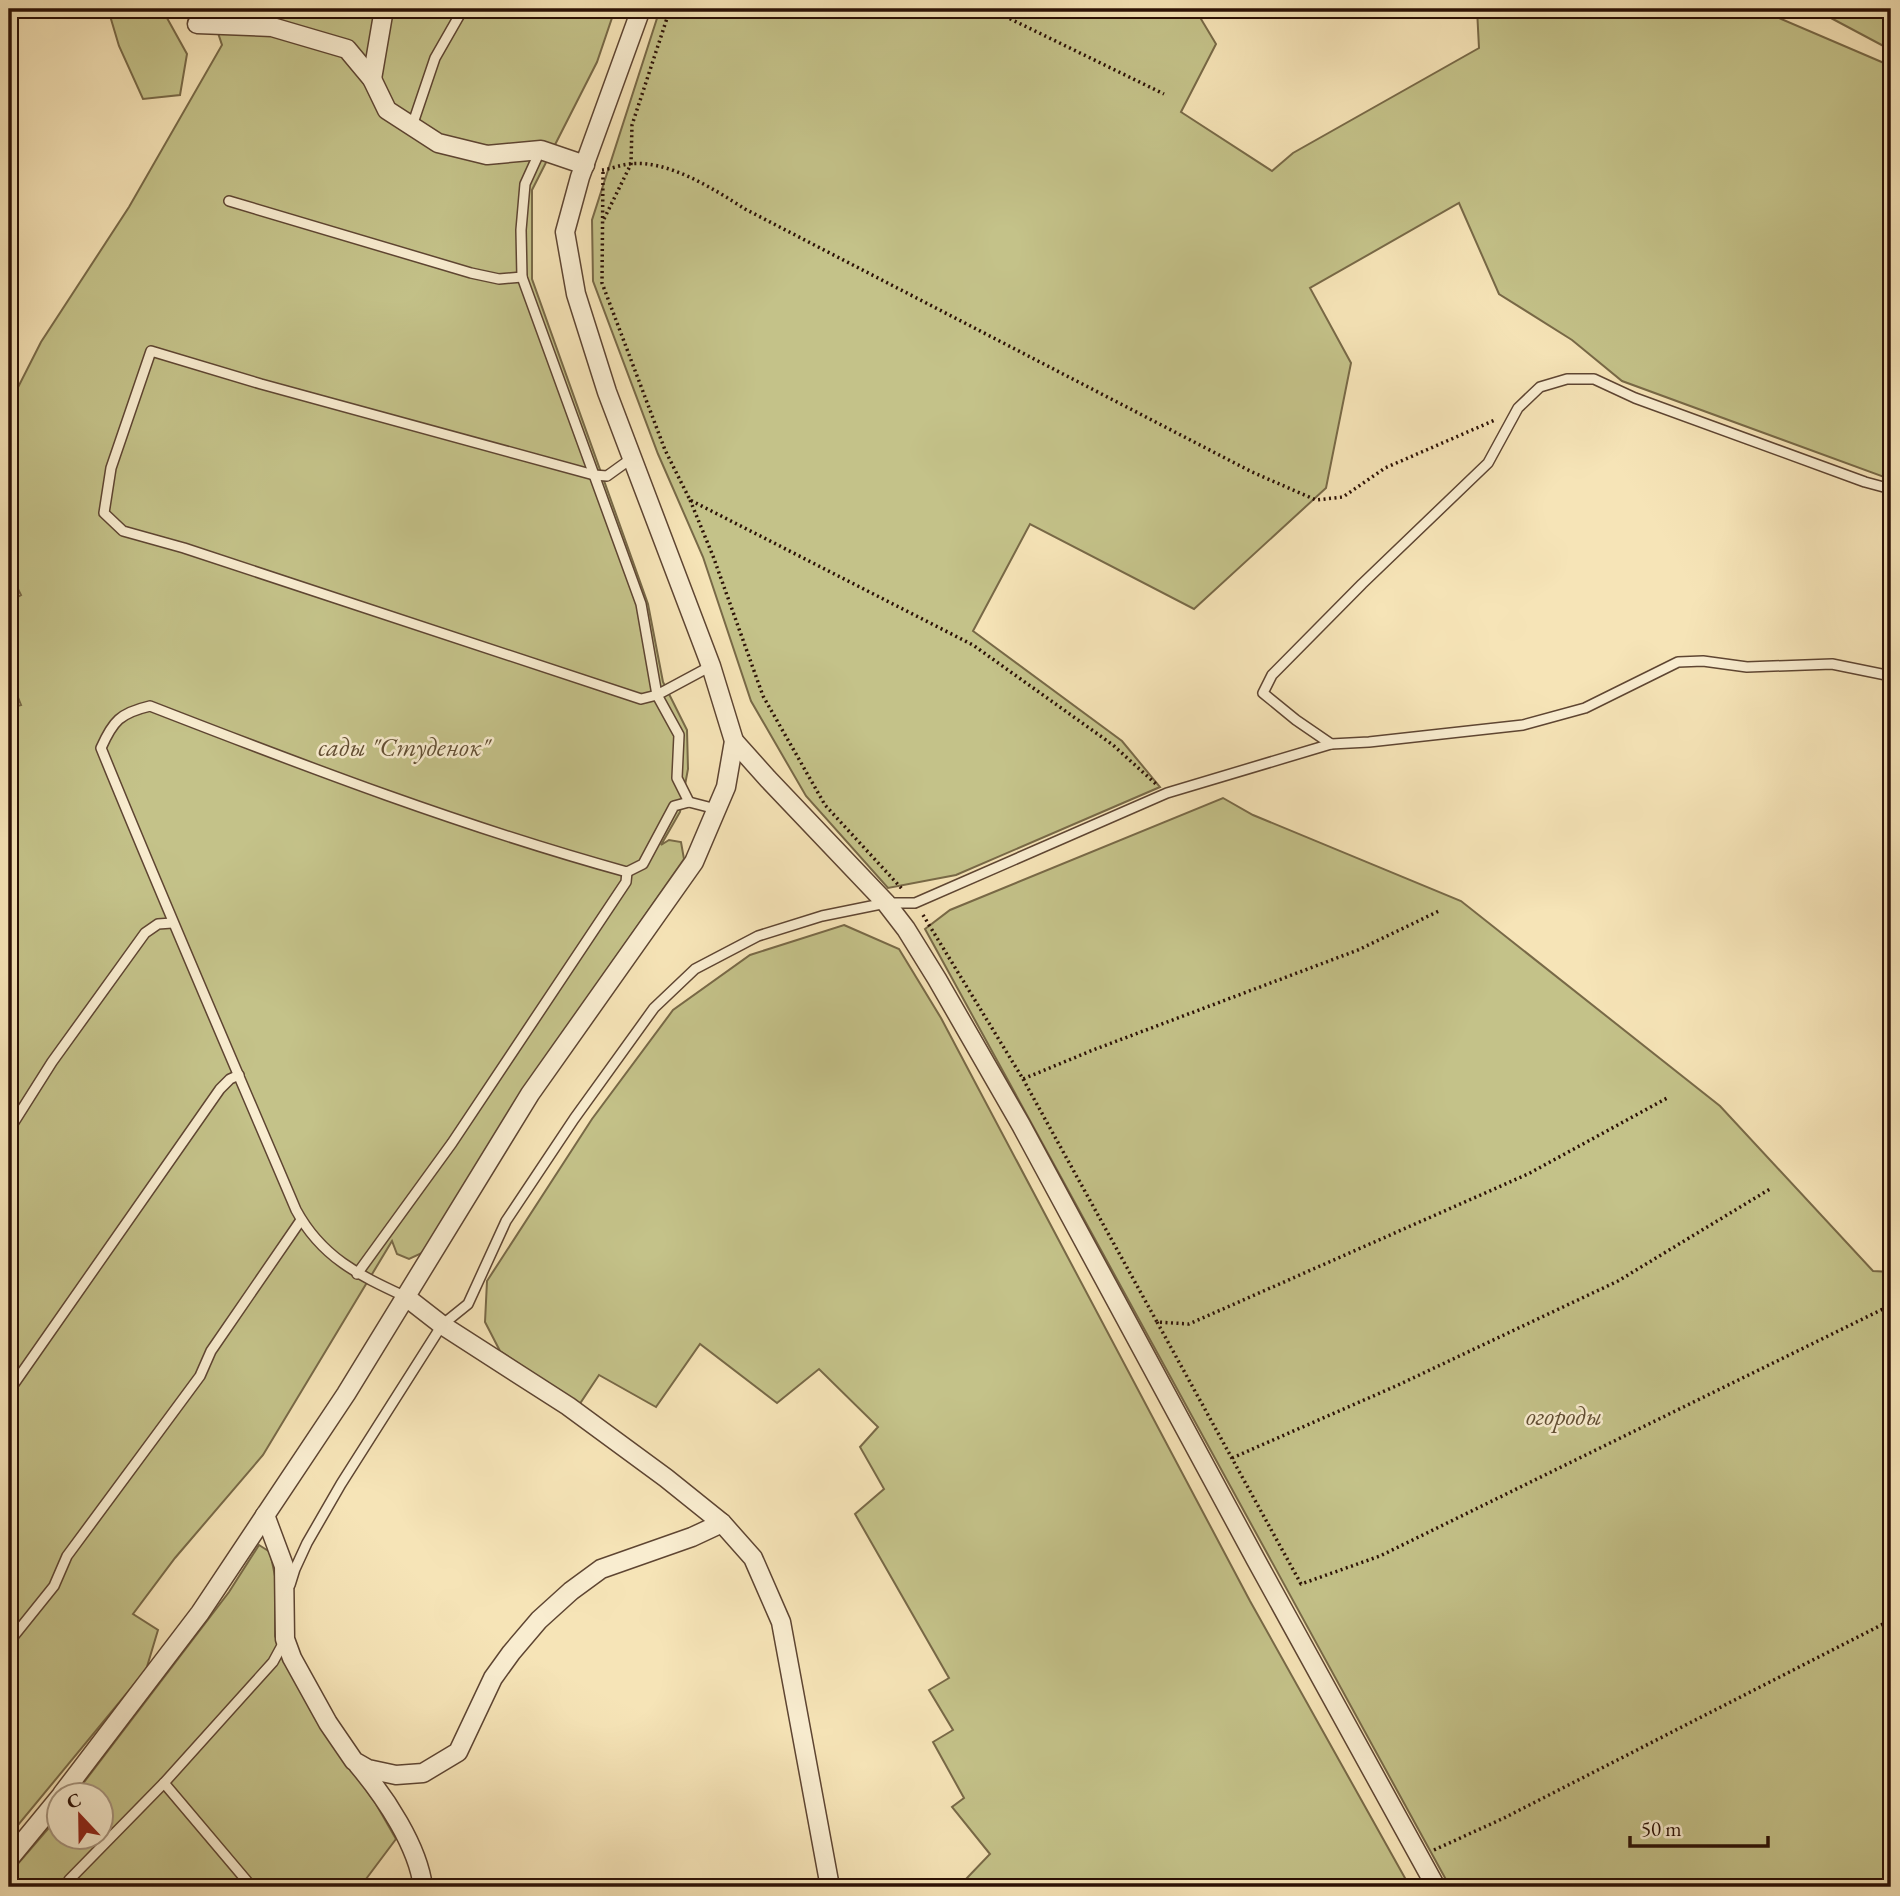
<svg xmlns="http://www.w3.org/2000/svg" width="1900" height="1896" font-family="'EB Garamond',serif">
  <style>
    .green { fill: #c4c289; stroke: #786947; stroke-width: 2 }
    .lines { fill: none; stroke-linecap: round; stroke-linejoin: round }
    .service-casing { stroke: #5e4532; stroke-width: 12 }
    .minor-casing { stroke: #5e4532; stroke-width: 21 }
    .path { stroke: #2b1005; stroke-width: 3.5; stroke-dasharray: 2 3.5; stroke-linecap: butt }
    .service { stroke: #f9edd0; stroke-width: 9 }
    .minor { stroke: #f9edd0; stroke-width: 18 }
    .labels { text-anchor: middle; dominant-baseline: central; stroke-width: 5; stroke-linejoin: round; paint-order: stroke }
    .park-label { font-size: 26px; font-style: italic; fill: #614e33; stroke: #f9edd0 }
  </style>
  <rect width="100%" height="100%" fill="#f6e4b7"/>
  <filter id="stains"><feTurbulence type="fractalNoise" baseFrequency=".00286" numOctaves="4"/><feColorMatrix values="0 0 0 0 .2 0 0 0 0 .09 0 0 0 0 .02 0 0 0 .5 -.17"/></filter>
  <radialGradient id="worn" r=".72"><stop offset=".6" stop-color="#630" stop-opacity="0"/><stop offset="1" stop-color="#630" stop-opacity=".3"/></radialGradient>
  <g class="green">
    <path d="M108,9H162L187,54L180,95L143,99L119,46Z"/>
    <path d="M210,9H615L597,62L532,190V279L648,604L663,682L687,730L688,769L680,812L661,845L669,840L681,842L684,859L604,974L422,1253L409,1259L397,1254L392,1241L263,1455L175,1558L133,1614L158,1630L146,1670L9,1836V708L21,705L9,675V602L21,595L9,571V405L41,342L129,207L222,45Z"/>
    <path d="M660,9H1195L1216,44L1181,112L1272,171L1293,153L1479,48L1477,9H1758L1891,66V472L1884,477L1622,381L1572,340L1499,294L1459,203L1310,288L1351,363L1326,488L1194,609L1030,524L973,631L1122,741L1160,787L956,875L888,888L806,796L751,701L703,557L658,454L593,281L592,220Z"/>
    <path d="M1814,9H1891V50Z"/>
    <path d="M1223,798L1253,815L1461,901L1720,1106L1873,1271L1891,1272V1887H1450L925,929L950,910Z"/>
    <path d="M844,925L899,949L941,1018L1250,1601L1410,1887H974L966,1879L990,1854L952,1807L964,1798L933,1742L953,1730L929,1690L949,1678L855,1514L884,1489L860,1447L878,1427L819,1369L777,1403L700,1344L656,1407L599,1375L579,1405L500,1351L485,1322L487,1281L592,1119L673,1010L750,955Z"/>
    <path d="M259,1545L270,1552L275,1576V1636L311,1711L376,1804L396,1839L360,1887H9V1874L59,1816L60,1836H102V1794H75L229,1592Z"/>
  </g>
  <g class="lines">
    <defs>
      <g id="service">
        <path d="M412,126L435,58L463,9"/>
        <path d="M540,151L525,184L521,230L522,277L641,604L657,695L711,666"/>
        <path d="M229,201L471,273L499,279L522,277"/>
        <path d="M632,458L607,476L594,475L261,384L151,351L111,468L104,513L123,531L184,548L641,699L657,695L679,735L677,778L689,802"/>
        <path d="M1331,744L1296,720L1263,693L1272,675L1362,584L1488,463L1518,408L1540,387L1567,379H1594L1635,398L1865,482L1891,489"/>
        <path d="M9,1130L52,1062L145,933L158,924L172,923"/>
        <path d="M357,1274L452,1143L626,882L627,872"/>
        <path d="M406,1297C359,1275 322,1258 296,1210C231,1057 164,903 101,748C113,721 120,713 150,706C307,767 464,827 627,872L643,864L674,806L689,802L716,809"/>
        <path d="M9,1391L220,1089L230,1079L239,1075"/>
        <path d="M290,1585L295,1569L307,1543L341,1484L442,1325L468,1304L506,1221L574,1119L654,1008L695,969L758,936L822,916L886,903H915L1167,793L1331,744L1369,742L1523,725L1585,708L1678,662L1703,661L1747,667L1832,664L1891,676"/>
        <path d="M9,1642L54,1586L67,1556L200,1376L211,1351L301,1220"/>
        <path d="M164,1783L252,1887"/>
        <path d="M68,1887L69,1880L164,1783L273,1662L285,1640"/>
      </g>
      <g id="minor">
        <path d="M197,24L272,27L347,49L372,79L387,110L438,143L487,155L541,150L585,165"/>
        <path d="M372,79L384,9"/>
        <path d="M734,741L768,779L886,903L906,929L937,979L1021,1125L1256,1560L1436,1887"/>
        <path d="M406,1297L442,1325L568,1406L666,1478L722,1523L753,1558L781,1622L830,1887"/>
        <path d="M265,1515L284,1566L285,1639L292,1658L328,1723L354,1761L368,1769L396,1775L423,1773L458,1752L493,1678L511,1653L539,1620L571,1591L601,1569L692,1537L722,1523"/>
        <path d="M358,1765C385,1797 418,1846 423,1887"/>
        <path d="M62,1794L200,1613L346,1394L530,1094L694,862L726,787L734,741L711,666L607,392L576,294L565,232L580,177L641,9"/>
        <path d="M9,1859L60,1797"/>
      </g>
    </defs>
    <use href="#service" class="service-casing"/>
    <use href="#minor" class="minor-casing"/>
    <g class="path">
      <path d="M990,9L1164,94"/>
      <path d="M602,170C611,169 620,165 629,164C667,159 714,189 745,209L1252,472L1316,500L1343,497L1385,468L1495,420"/>
      <path d="M603,172L602,283L665,450L690,500L973,645L1113,745L1157,785"/>
      <path d="M604,219L631,164L632,125L670,9"/>
      <path d="M690,500L713,556L763,696L825,805L903,890"/>
      <path d="M923,915L1023,1079L1093,1050L1358,950L1441,910"/>
      <path d="M1023,1079L1157,1322L1189,1324L1528,1174L1669,1097"/>
      <path d="M1157,1322L1301,1584L1380,1556L1883,1309"/>
      <path d="M1232,1458L1396,1386L1618,1281L1770,1189"/>
      <path d="M1434,1850L1504,1818L1891,1620"/>
    </g>
    <use href="#service" class="service"/>
    <use href="#minor" class="minor"/>
  </g>
  <g class="labels">
    <g class="park-label">
      <text x="404" y="747">сады "Студенок"</text>
      <text x="1564" y="1416">огороды</text>
    </g>
  </g>
  <rect width="1900" height="1896" fill="none" stroke="#f6e4b7" stroke-width="35"/>
  <rect x="10" y="10" width="1879" height="1875" fill="none" stroke="#2b1005" stroke-width="3.5"/>
  <rect x="18" y="18" width="1865" height="1861" fill="none" stroke="#2b1005" stroke-width="2"/>
  <g transform="translate(80 1816) rotate(338)"><circle r="33" fill="#f9edd0" stroke="#a7957f" stroke-width="2"/>
  <path d="M0-5L12 26L0 18L-12 26Z" fill="#8f2418"/>
  <text y="-10" font-size="19" font-weight="bold" text-anchor="middle" fill="#2b1005">С</text>
  </g>
  <path d="M1630 1836v10h138v-10" fill="none" stroke="#2b1005" stroke-width="3.5"/>
  <text x="1641" y="1836" font-size="21" fill="#2b1005" stroke="#f9edd0" stroke-width="5" paint-order="stroke">50 m</text>
  <rect width="100%" height="100%" filter="url(#stains)"/>
  <rect width="100%" height="100%" fill="url(#worn)"/>
</svg>
